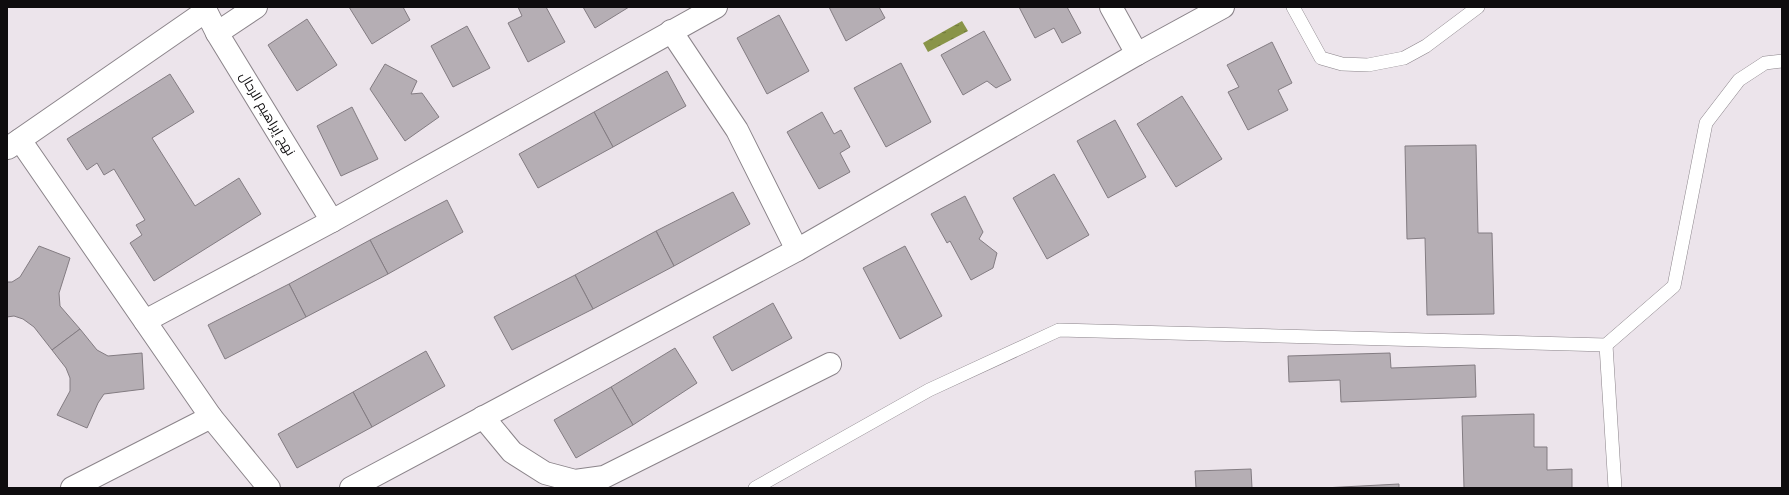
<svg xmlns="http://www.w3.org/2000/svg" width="1789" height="495" font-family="'Nunito Sans',Cairo,sans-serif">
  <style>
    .water { fill: url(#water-ripples) }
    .building { fill: #b5aeb4; stroke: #837c82 }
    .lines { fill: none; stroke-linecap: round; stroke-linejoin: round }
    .service-casing { stroke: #8b848a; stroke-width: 14 }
    .minor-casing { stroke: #8b848a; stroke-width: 24 }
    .service { stroke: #fff; stroke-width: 13 }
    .minor { stroke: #fff; stroke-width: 22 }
    .labels { text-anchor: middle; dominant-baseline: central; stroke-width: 3.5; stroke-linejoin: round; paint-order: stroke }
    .street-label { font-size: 13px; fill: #0e0c0e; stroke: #fff }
  </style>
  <defs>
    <pattern id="water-ripples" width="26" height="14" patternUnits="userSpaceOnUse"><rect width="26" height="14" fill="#899448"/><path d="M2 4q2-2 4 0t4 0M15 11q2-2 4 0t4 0" fill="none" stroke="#6e773a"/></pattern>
  </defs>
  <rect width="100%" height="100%" fill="#ece4eb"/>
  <path class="water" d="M962,21L968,31L928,52L923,43Z"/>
  <g class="building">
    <path d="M349,7H403L410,20L372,44Z"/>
    <path d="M518,7H546L565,42L528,62L508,23L522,16Z"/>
    <path d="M583,7H629L595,28Z"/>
    <path d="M829,7H879L885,18L846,41Z"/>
    <path d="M1019,7H1067L1081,33L1062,43L1054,28L1035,38Z"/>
    <path d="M779,15L809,71L767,94L737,38Z"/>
    <path d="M307,19L337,65L297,91L268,45Z"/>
    <path d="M467,26L490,68L453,87L431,46Z"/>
    <path d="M984,31L1011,80L996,88L987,81L963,95L941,55Z"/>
    <path d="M1272,42L1292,83L1278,90L1288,110L1248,130L1228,92L1239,87L1227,65Z"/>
    <path d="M901,63L931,122L886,147L854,88Z"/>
    <path d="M385,64L417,81L411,94L422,93L439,117L405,141L370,89Z"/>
    <path d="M667,71L686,106L613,147L594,112Z"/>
    <path d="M170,74L194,112L152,138L195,206L239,178L261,214L154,281L130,243L142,235L136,225L145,220L114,169L104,175L97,163L87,170L67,139Z"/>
    <path d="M1182,96L1222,159L1176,187L1137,124Z"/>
    <path d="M352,107L378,159L341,176L317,126Z"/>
    <path d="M594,112L613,147L538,188L519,154Z"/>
    <path d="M822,112L834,134L841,130L850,147L840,153L850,172L819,189L787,132Z"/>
    <path d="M1115,120L1146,177L1108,198L1077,141Z"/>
    <path d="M1476,145L1478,233H1492L1494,314L1427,315L1425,238L1407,239L1405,146Z"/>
    <path d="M1054,174L1089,235L1047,259L1013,198Z"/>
    <path d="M733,192L750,224L674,266L656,231Z"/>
    <path d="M965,196L983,232L979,239L997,253L993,268L971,280L950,241L947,243L931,214Z"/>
    <path d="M447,200L463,232L388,274L370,240Z"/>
    <path d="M656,231L674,266L593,309L575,275Z"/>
    <path d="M370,240L388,274L306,317L289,284Z"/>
    <path d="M39,246L70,258L59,293L60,306L80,329L52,350L34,327L23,319L14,316L7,317V282H12L20,277Z"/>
    <path d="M905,246L942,316L900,339L863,268Z"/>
    <path d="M575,275L593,309L512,350L494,317Z"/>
    <path d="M289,284L306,317L225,359L208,325Z"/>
    <path d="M773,303L792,338L732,371L713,337Z"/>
    <path d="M80,329L97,350L108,356L142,353L144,389L104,394L98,403L87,428L57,415L70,391V378L66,368L52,350Z"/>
    <path d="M675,348L697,383L633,425L611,387Z"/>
    <path d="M426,351L445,386L372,427L353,392Z"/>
    <path d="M1390,353L1391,368L1475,365L1476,397L1341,402L1340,380L1289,382L1288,356Z"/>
    <path d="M611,387L633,425L576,458L554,420Z"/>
    <path d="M353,392L372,427L297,468L278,434Z"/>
    <path d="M1534,414V447H1547V470L1572,469V488H1464L1462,416Z"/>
    <path d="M1251,469L1252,488H1196L1195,471Z"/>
    <path d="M1399,484V488H1323Z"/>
  </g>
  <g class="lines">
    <defs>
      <g id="service">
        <path d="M1293,7L1321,58L1342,64L1368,65L1404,58L1426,46L1478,7"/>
        <path d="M1606,345L1615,488"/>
        <path d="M755,488L929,390L1059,330L1606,345L1674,286L1706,123L1739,80L1765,63L1782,61"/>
      </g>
      <g id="minor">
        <path d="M204,7L217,33L332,221"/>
        <path d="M1111,7L1137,54"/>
        <path d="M671,31L737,130L797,250"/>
        <path d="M217,33L256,7"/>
        <path d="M20,140L211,417L269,488"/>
        <path d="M8,148L206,11"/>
        <path d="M145,321L332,221L716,7"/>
        <path d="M483,417L512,452L545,473L575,481L604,477L830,364"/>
        <path d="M72,488L211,417"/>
        <path d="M351,488L797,250L1137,54L1223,7"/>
      </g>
    </defs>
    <use href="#service" class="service-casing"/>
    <use href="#minor" class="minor-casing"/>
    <use href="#service" class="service"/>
    <use href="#minor" class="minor"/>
  </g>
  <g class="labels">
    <g class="street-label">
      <text transform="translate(267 114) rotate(59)">نهج إبراهيم الرحال</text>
    </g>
  </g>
  <rect width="1789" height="495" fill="none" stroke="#0e0c0e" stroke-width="16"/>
</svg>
